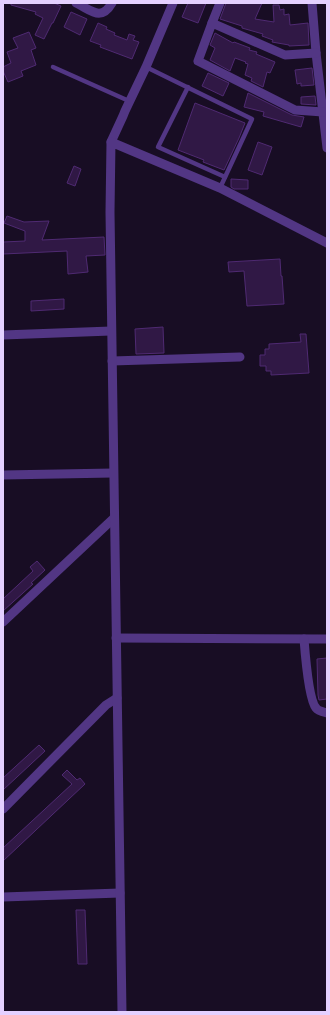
<svg xmlns="http://www.w3.org/2000/svg" width="330" height="1015" font-family="'Source Sans 3',sans-serif">
  <style>
    .building { fill: #301845; stroke: #4f2a72 }
    .lines { fill: none; stroke-linecap: round; stroke-linejoin: round }
    .service { stroke: #523684; stroke-width: 4.5 }
    .minor { stroke: #523684; stroke-width: 9 }
  </style>
  <rect width="100%" height="100%" fill="#180d24"/>
  <g class="building">
    <path d="M11,3H54L61,6L53,23H52L44,39L35,35L43,18L35,14L36,12L11,5Z"/>
    <path d="M188,3H206L198,23L182,17Z"/>
    <path d="M226,3H262L255,19L274,22L273,5H279L280,10L284,9V15L289,14L290,25L308,23L309,45L289,46V45L272,42L273,40L262,36L263,34L242,28V26L220,19Z"/>
    <path d="M71,12L87,19L80,35L64,27Z"/>
    <path d="M98,23L107,27L106,29L115,33L114,35L127,40L129,34L135,36L133,40L139,42L132,59L100,47L101,45L90,41Z"/>
    <path d="M29,32L36,48L31,50L36,65L21,71L23,76L8,82L3,71V67L11,63L7,52L18,48L13,38Z"/>
    <path d="M215,33L233,43L234,42L250,48L249,50L257,52L256,54L275,62L270,73L267,72L263,87L251,81L252,78L245,75L248,64L245,63L246,62L235,58L230,71L210,60L215,48L210,45Z"/>
    <path d="M312,68L314,85L301,86V83L297,84L295,70Z"/>
    <path d="M208,73L229,83L223,96L202,86Z"/>
    <path d="M248,93L292,115L304,117L301,127L263,116L264,112L244,107Z"/>
    <path d="M315,96L316,105L301,104V97Z"/>
    <path d="M195,103L245,123L239,138L224,170L203,162L204,160L178,150Z"/>
    <path d="M258,142L272,147L262,175L248,170Z"/>
    <path d="M74,166L81,169L75,186L67,183Z"/>
    <path d="M231,179L248,180V189H234L231,187Z"/>
    <path d="M7,216L24,222L49,221L42,240L104,237L105,255L86,256L88,272L68,274L67,251L3,254V242L25,241V231L4,223Z"/>
    <path d="M280,259L281,276H282L284,304L247,306L244,271L229,272L228,262Z"/>
    <path d="M64,299V309L31,311V301Z"/>
    <path d="M163,327L164,353L136,354L135,329Z"/>
    <path d="M300,334H306L309,373L271,375V371H266V366H260V355H265V349H269V344L301,342Z"/>
    <path d="M37,561L45,570L31,583L33,584L3,611V599L33,571L30,567Z"/>
    <path d="M327,658V699L319,700L318,695L317,659Z"/>
    <path d="M39,745L45,751L3,790V778Z"/>
    <path d="M67,770L77,780L80,778L85,784L3,861V848L72,784L62,775Z"/>
    <path d="M76,910H85L87,964H78Z"/>
  </g>
  <g class="lines">
    <g class="service">
      <path d="M53,67L129,101"/>
      <path d="M146,67L252,119L220,188"/>
      <path d="M188,87L158,147L225,177"/>
    </g>
    <g class="minor">
      <path d="M76,3C91,10 101,22 112,3"/>
      <path d="M312,3L316,53L327,148"/>
      <path d="M212,23L220,3"/>
      <path d="M316,53L285,55L212,23L198,61L295,110L323,112"/>
      <path d="M111,142L123,116L125,111L146,67L173,3"/>
      <path d="M3,335L111,331"/>
      <path d="M112,361L240,357"/>
      <path d="M3,475L113,473"/>
      <path d="M3,622L114,518"/>
      <path d="M116,638L327,639"/>
      <path d="M304,639C305,652 309,700 316,708C318,711 323,712 327,713"/>
      <path d="M3,809L106,705L117,698"/>
      <path d="M3,897L120,893"/>
      <path d="M122,1012L110,212L111,142L220,188L327,243"/>
    </g>
  </g>
  <rect width="330" height="1015" fill="none" stroke="#e4d0ff" stroke-width="8"/>
</svg>
